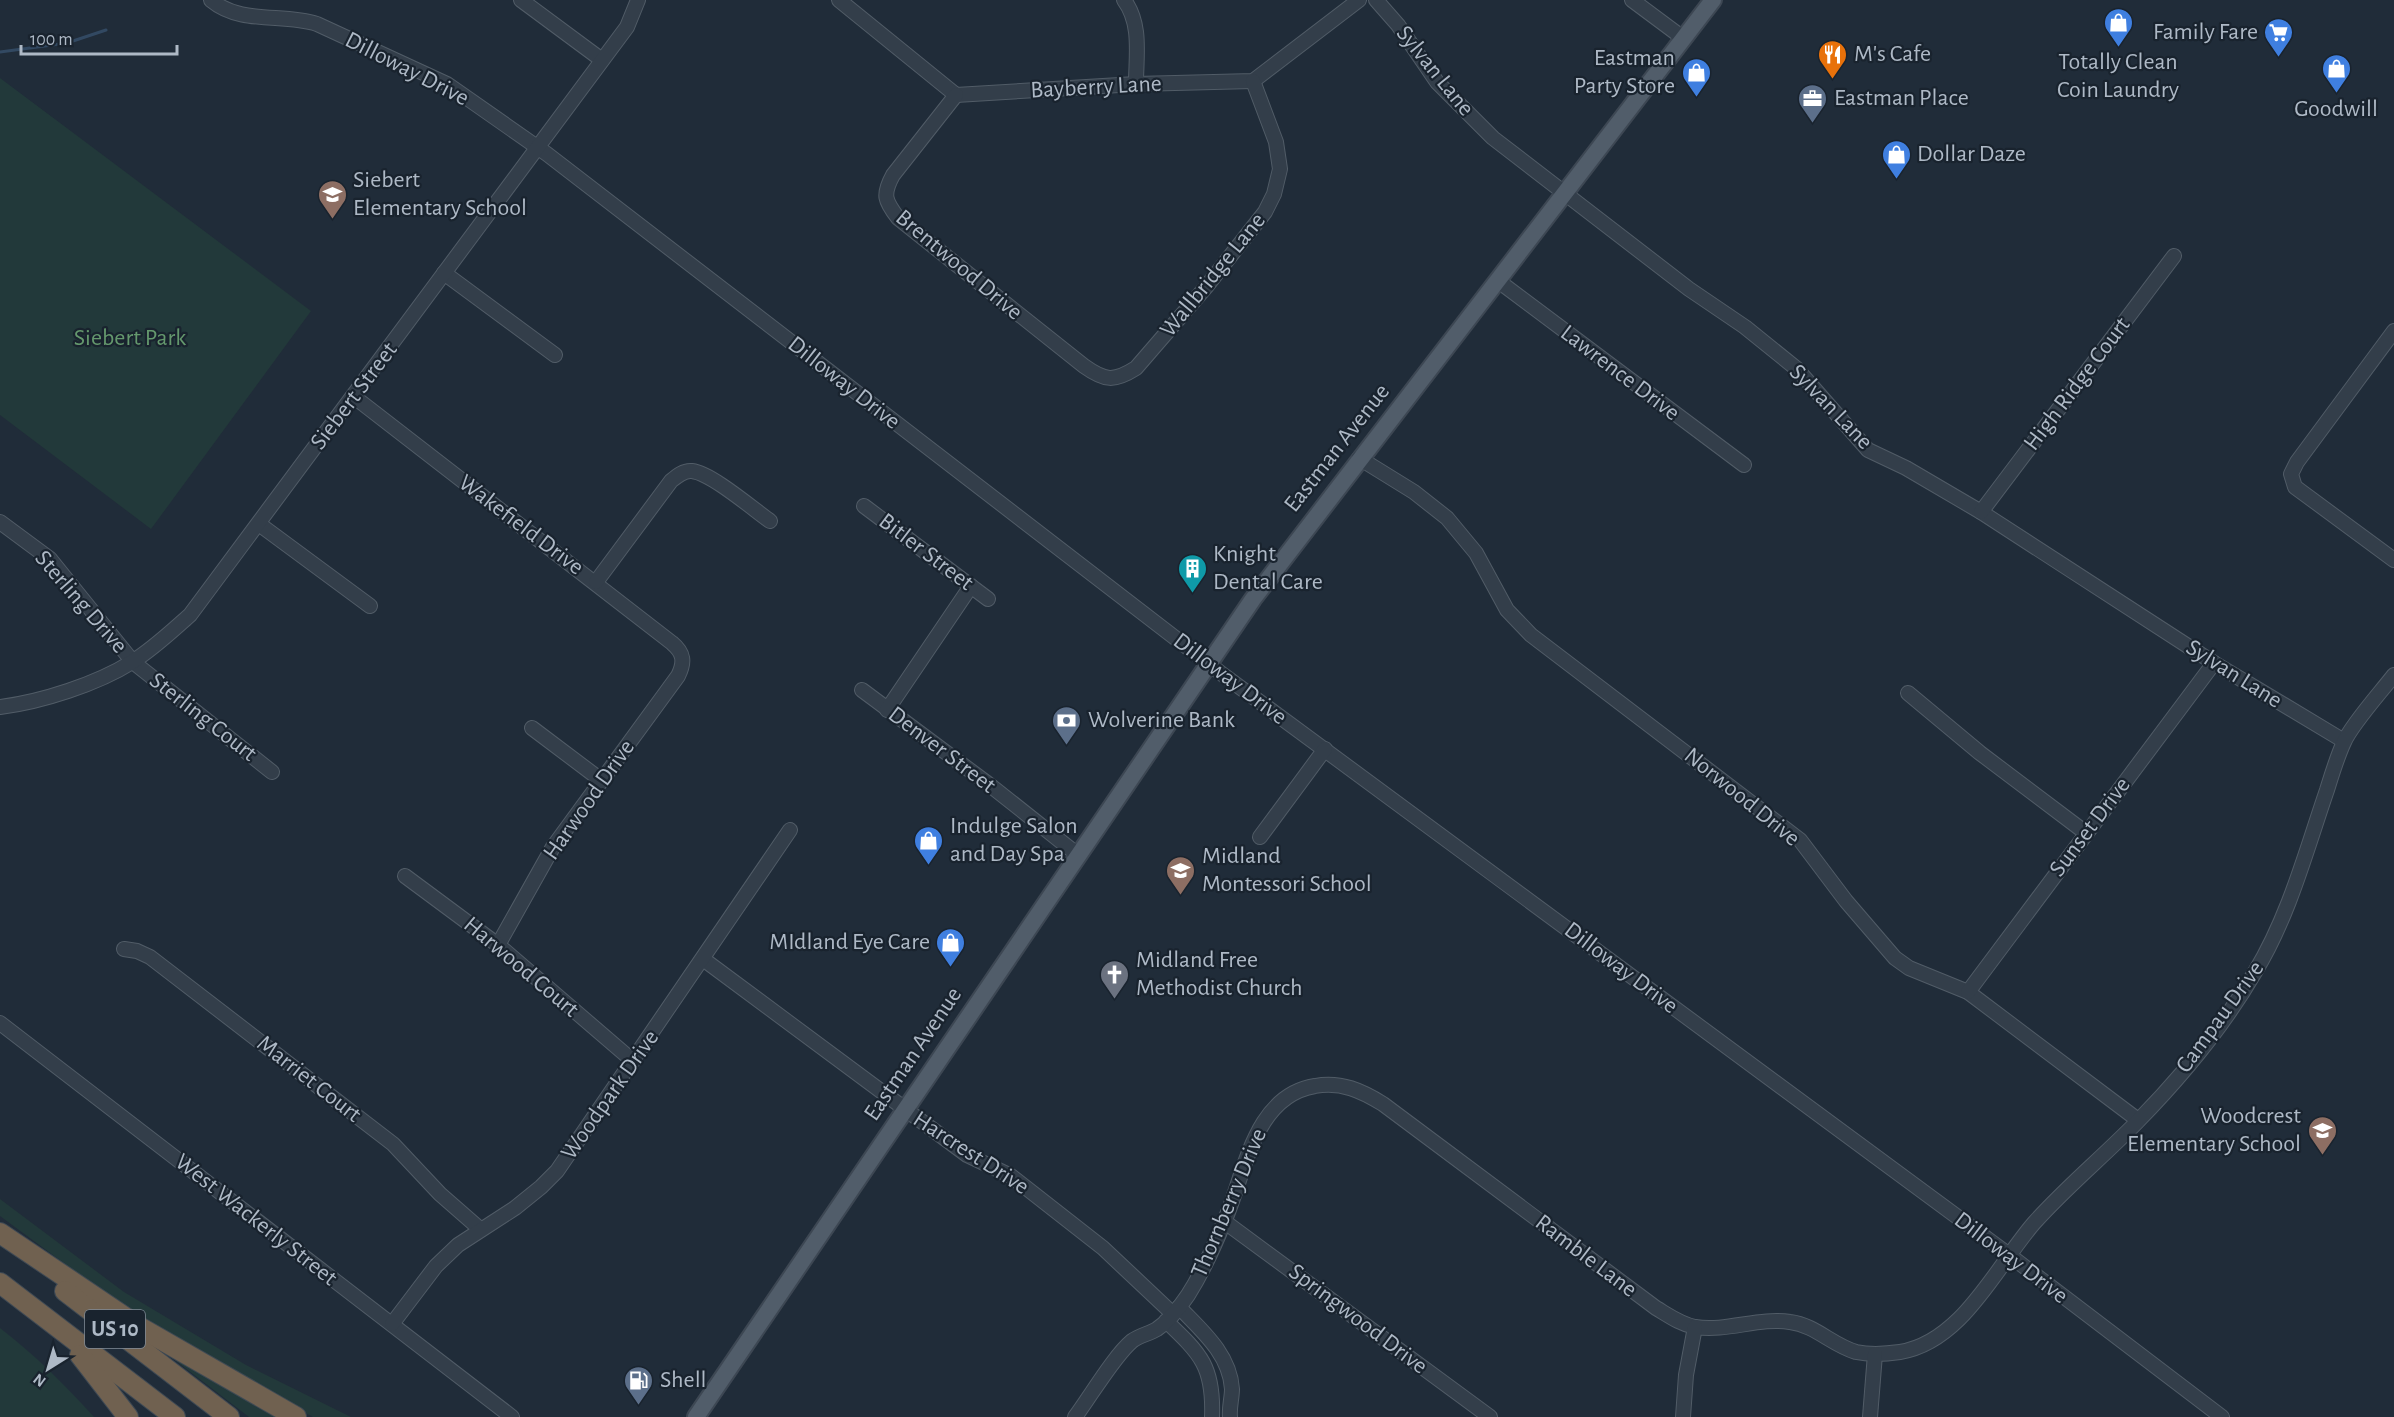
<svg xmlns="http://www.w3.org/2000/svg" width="2394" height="1417" font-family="'Alegreya Sans',sans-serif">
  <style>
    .green { fill: #22393a }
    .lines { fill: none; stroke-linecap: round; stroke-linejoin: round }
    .stream { stroke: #324962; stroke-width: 3 }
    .minor-casing { stroke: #515c67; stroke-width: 16 }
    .major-casing { stroke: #3d4753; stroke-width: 20 }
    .highway-casing { stroke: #3e4954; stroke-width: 22 }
    .minor { stroke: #333e4a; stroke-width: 14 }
    .major { stroke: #515d6a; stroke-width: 16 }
    .highway { stroke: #706150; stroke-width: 20 }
    .labels { text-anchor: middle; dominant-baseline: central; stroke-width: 4.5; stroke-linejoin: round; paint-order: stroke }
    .shield { fill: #19232e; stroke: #818c98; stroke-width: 1.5 }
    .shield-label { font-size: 22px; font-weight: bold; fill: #aeb9c6 }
    .poi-label { font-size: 24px; fill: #aeb9c6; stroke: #19232e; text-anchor: start }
    .street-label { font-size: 24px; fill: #aeb9c6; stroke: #19232e }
    .park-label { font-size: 24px; fill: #64986d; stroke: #19232e }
  </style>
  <rect width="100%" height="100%" fill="#202c39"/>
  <g class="green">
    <path d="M0,78L311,311L151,529L0,415Z"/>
    <path d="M0,1199L124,1292L246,1365L351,1417H313L280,1399L114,1300L0,1216Z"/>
    <path d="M0,1328C35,1355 64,1384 94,1417H0Z"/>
    <path d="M163,1351L281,1417H249Z"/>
  </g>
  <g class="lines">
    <path class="stream" d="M0,52L67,43L106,30"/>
    <defs>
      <g id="minor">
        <path d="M211,0C241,25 283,13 317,24L447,84L547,154L1222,674L2009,1255L2222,1417"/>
        <path d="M521,0L602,60"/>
        <path d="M839,0L956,95L1136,84L1253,81L1359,0"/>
        <path d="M1124,0C1142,24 1136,56 1136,84"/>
        <path d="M1376,0L1398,25L1437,82L1493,138L1689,289L1745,327L1797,369L1868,450L1906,468L1981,512L2214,663L2344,741"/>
        <path d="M1632,0L1683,38"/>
        <path d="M956,95L893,175C882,195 885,201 898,218L1084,366C1105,381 1114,382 1136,368L1206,287L1265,212L1274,194L1280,169L1276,142L1253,81"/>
        <path d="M444,273L555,355"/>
        <path d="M1497,280L1744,465"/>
        <path d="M2394,331L2297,462L2291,474L2295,487L2394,560"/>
        <path d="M353,396L672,643C684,653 685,662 678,676L553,847L498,945"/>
        <path d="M1359,458L1414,492L1447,518L1476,553L1507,610L1531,635L1800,840L1846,901L1895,958L1909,968L1968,992L2138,1120"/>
        <path d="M864,506L988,599"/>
        <path d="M1981,512L2174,256"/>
        <path d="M0,522L50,559L133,662L272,772"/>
        <path d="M259,524L370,606"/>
        <path d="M596,582L671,481C677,476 684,470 692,471C711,473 753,509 770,521"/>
        <path d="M862,690L991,786L1078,855"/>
        <path d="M1908,693L1980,753L2086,833"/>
        <path d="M0,707C41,702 97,684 132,662C153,649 172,631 190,615L627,27L638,0"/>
        <path d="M887,710L971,586"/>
        <path d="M532,728L601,780"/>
        <path d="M1260,837L1325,749"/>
        <path d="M405,876L498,945L633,1061"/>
        <path d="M124,949L137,951L150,957L393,1144L440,1194L480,1229"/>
        <path d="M703,959L967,1155L1011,1176L1103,1248L1173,1314"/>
        <path d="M1968,992L2214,663"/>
        <path d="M0,1023L512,1417"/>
        <path d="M1225,1222L1490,1417"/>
        <path d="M1179,1307C1201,1330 1230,1354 1232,1389C1232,1398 1229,1407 1230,1417"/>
        <path d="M1166,1321C1201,1354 1214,1367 1212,1417"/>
        <path d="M392,1324L436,1266L458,1245L515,1208L541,1187L557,1171L790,830"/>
        <path d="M1075,1417C1090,1397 1114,1356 1132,1341C1140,1335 1149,1334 1157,1329C1169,1321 1180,1307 1188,1295C1202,1273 1214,1247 1224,1222C1245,1175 1253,1096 1315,1086C1341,1081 1362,1091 1383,1104L1656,1308C1668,1315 1680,1324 1695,1327C1727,1332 1759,1317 1790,1322C1815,1325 1832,1345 1856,1352C1870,1355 1886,1354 1900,1352C1962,1342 1996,1267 2034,1223C2066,1187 2104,1156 2138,1121C2182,1076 2223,1027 2255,972C2289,916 2306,851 2327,790C2332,774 2337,757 2344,742C2352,724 2380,693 2394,675"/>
        <path d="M1683,1417L1686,1375L1695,1327"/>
        <path d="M1870,1417L1875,1354"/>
      </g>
      <path id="major" d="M696,1417L1253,599L1713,0"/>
      <g id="highway">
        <path d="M0,1233L141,1328L296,1417"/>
        <path d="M0,1283L175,1417"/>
        <path d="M65,1291L229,1417"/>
        <path d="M80,1355L128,1417"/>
      </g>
    </defs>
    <use href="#minor" class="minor-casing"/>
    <use href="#major" class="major-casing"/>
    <use href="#highway" class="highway-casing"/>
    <use href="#minor" class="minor"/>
    <use href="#major" class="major"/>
    <use href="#highway" class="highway"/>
  </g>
  <defs>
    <symbol id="shop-pin" viewBox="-11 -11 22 30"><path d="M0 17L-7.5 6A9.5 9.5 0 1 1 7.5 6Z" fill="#3f7fe0" stroke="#19232e"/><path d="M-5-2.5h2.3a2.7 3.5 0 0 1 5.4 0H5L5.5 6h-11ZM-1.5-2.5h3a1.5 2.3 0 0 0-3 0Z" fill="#fff"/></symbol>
    <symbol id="supermarket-pin" viewBox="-11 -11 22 30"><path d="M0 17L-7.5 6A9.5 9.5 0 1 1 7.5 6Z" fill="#3f7fe0" stroke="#19232e"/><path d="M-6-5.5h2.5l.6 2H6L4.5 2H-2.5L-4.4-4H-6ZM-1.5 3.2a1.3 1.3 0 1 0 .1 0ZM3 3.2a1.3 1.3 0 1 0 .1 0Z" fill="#fff"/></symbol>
    <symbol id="restaurant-pin" viewBox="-11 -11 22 30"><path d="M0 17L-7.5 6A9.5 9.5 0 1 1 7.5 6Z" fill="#e8710a" stroke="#19232e"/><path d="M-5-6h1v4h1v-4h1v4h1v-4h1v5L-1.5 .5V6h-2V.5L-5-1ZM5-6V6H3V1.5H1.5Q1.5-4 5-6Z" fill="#fff"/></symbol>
    <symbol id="office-pin" viewBox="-11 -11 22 30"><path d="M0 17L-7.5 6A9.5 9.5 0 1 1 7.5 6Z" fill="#5c6f8a" stroke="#19232e"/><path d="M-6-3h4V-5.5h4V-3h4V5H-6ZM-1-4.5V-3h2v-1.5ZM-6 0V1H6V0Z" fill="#fff"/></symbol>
    <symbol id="school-pin" viewBox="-11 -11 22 30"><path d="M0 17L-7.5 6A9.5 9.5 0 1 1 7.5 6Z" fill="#8d6e63" stroke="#19232e"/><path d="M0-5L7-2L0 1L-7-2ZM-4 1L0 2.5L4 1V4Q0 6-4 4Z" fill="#fff"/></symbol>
    <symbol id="building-pin" viewBox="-11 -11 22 30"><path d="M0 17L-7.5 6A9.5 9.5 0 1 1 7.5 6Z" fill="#0f9aa8" stroke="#19232e"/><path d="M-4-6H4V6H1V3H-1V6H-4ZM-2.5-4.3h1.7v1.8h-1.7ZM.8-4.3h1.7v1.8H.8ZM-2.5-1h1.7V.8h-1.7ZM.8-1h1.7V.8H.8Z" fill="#fff"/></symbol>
    <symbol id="bank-pin" viewBox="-11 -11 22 30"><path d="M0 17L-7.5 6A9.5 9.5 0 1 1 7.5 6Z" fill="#5c6f8a" stroke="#19232e"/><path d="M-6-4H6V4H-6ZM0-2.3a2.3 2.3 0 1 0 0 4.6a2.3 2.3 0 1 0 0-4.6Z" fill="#fff"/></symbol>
    <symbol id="church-pin" viewBox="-11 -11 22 30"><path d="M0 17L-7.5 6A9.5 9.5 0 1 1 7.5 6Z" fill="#6b7280" stroke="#19232e"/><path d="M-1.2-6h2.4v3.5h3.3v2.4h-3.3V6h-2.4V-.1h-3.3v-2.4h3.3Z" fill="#fff"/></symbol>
    <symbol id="fuel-pin" viewBox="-11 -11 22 30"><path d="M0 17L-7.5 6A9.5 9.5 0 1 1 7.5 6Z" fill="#5c6f8a" stroke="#19232e"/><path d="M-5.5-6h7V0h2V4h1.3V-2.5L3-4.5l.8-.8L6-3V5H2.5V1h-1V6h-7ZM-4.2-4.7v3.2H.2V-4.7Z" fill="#fff"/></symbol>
  </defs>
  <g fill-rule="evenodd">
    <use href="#shop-pin" x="2102" y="6" width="33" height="45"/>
    <use href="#supermarket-pin" x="2262" y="16" width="33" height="45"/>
    <use href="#restaurant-pin" x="1816" y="38" width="33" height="45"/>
    <use href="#shop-pin" x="2320" y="52" width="33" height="45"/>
    <use href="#shop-pin" x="1680" y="56" width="33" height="45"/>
    <use href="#office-pin" x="1796" y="82" width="33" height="45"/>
    <use href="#shop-pin" x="1880" y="138" width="33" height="45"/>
    <use href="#school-pin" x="316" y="178" width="33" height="45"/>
    <use href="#building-pin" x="1176" y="552" width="33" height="45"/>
    <use href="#bank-pin" x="1050" y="704" width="33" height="45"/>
    <use href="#shop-pin" x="912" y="824" width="33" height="45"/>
    <use href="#school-pin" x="1164" y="854" width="33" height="45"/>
    <use href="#shop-pin" x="934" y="926" width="33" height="45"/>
    <use href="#church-pin" x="1098" y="958" width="33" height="45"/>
    <use href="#school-pin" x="2306" y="1114" width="33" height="45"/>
    <use href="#fuel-pin" x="622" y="1364" width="33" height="45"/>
  </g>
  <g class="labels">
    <rect class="shield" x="85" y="1310" width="60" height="38" rx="4.5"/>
    <g class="shield-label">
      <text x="115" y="1329">US 10</text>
    </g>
    <g class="poi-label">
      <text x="2258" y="32" text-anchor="end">Family Fare</text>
      <text x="1854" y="54">M's Cafe</text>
      <text x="1675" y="58" text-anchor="end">Eastman<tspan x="1675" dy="28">Party Store</tspan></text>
      <text x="2118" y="62" text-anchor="middle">Totally Clean<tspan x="2118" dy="28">Coin Laundry</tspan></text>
      <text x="1834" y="98">Eastman Place</text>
      <text x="2336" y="109" text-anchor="middle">Goodwill</text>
      <text x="1917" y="154">Dollar Daze</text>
      <text x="353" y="180">Siebert<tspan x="353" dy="28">Elementary School</tspan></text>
      <text x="1213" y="554">Knight<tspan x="1213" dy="28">Dental Care</tspan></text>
      <text x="1088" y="720">Wolverine Bank</text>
      <text x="950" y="826">Indulge Salon<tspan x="950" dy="28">and Day Spa</tspan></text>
      <text x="1202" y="856">Midland<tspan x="1202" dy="28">Montessori School</tspan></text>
      <text x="930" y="942" text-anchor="end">MIdland Eye Care</text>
      <text x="1136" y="960">Midland Free<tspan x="1136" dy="28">Methodist Church</tspan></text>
      <text x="2301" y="1116" text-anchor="end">Woodcrest<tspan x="2301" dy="28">Elementary School</tspan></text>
      <text x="660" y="1380">Shell</text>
    </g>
    <g class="street-label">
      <text transform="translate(407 69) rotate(27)">Dilloway Drive</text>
      <text transform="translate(1435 71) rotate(51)">Sylvan Lane</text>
      <text transform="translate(1096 87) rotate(-3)">Bayberry Lane</text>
      <text transform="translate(959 265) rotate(40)">Brentwood Drive</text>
      <text transform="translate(1213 275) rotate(-51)">Wallbridge Lane</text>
      <text transform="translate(1620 373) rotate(37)">Lawrence Drive</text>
      <text transform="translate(844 383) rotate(38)">Dilloway Drive</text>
      <text transform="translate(2077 384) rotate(-53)">High Ridge Court</text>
      <text transform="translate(354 396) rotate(-53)">Siebert Street</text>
      <text transform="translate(1831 407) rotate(46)">Sylvan Lane</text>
      <text transform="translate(1337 448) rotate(-52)">Eastman Avenue</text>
      <text transform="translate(521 525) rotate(37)">Wakefield Drive</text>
      <text transform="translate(926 552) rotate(37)">Bitler Street</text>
      <text transform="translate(81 602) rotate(49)">Sterling Drive</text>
      <text transform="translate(2234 674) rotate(32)">Sylvan Lane</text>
      <text transform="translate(1230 679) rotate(37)">Dilloway Drive</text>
      <text transform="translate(203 717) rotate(38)">Sterling Court</text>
      <text transform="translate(942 750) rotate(37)">Denver Street</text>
      <text transform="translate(1742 797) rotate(39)">Norwood Drive</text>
      <text transform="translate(589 800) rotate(-55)">Harwood Drive</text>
      <text transform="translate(2090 827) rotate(-53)">Sunset Drive</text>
      <text transform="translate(521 967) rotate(40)">Harwood Court</text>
      <text transform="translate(1621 968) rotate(37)">Dilloway Drive</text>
      <text transform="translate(2220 1017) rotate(-54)">Campau Drive</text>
      <text transform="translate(913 1054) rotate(-56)">Eastman Avenue</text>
      <text transform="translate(309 1079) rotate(38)">Marriet Court</text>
      <text transform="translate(610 1095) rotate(-55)">Woodpark Drive</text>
      <text transform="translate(971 1153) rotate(33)">Harcrest Drive</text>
      <text transform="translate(1229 1203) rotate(-67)">Thornberry Drive</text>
      <text transform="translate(256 1220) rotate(38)">West Wackerly Street</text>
      <text transform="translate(1586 1256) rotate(37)">Ramble Lane</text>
      <text transform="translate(2011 1258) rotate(37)">Dilloway Drive</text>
      <text transform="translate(1358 1319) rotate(37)">Springwood Drive</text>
    </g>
    <g class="park-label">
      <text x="130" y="338">Siebert Park</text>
    </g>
  </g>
  <g transform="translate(48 1369) rotate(217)" stroke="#19232e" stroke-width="4.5" paint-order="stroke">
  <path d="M0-4.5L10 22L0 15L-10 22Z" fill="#aeb9c6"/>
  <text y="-9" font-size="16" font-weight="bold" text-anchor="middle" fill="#aeb9c6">N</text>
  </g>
  <path d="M21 45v9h156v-9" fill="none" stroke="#aeb9c6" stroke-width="3"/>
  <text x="30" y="45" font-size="18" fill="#aeb9c6" stroke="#19232e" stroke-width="4.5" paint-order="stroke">100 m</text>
</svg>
